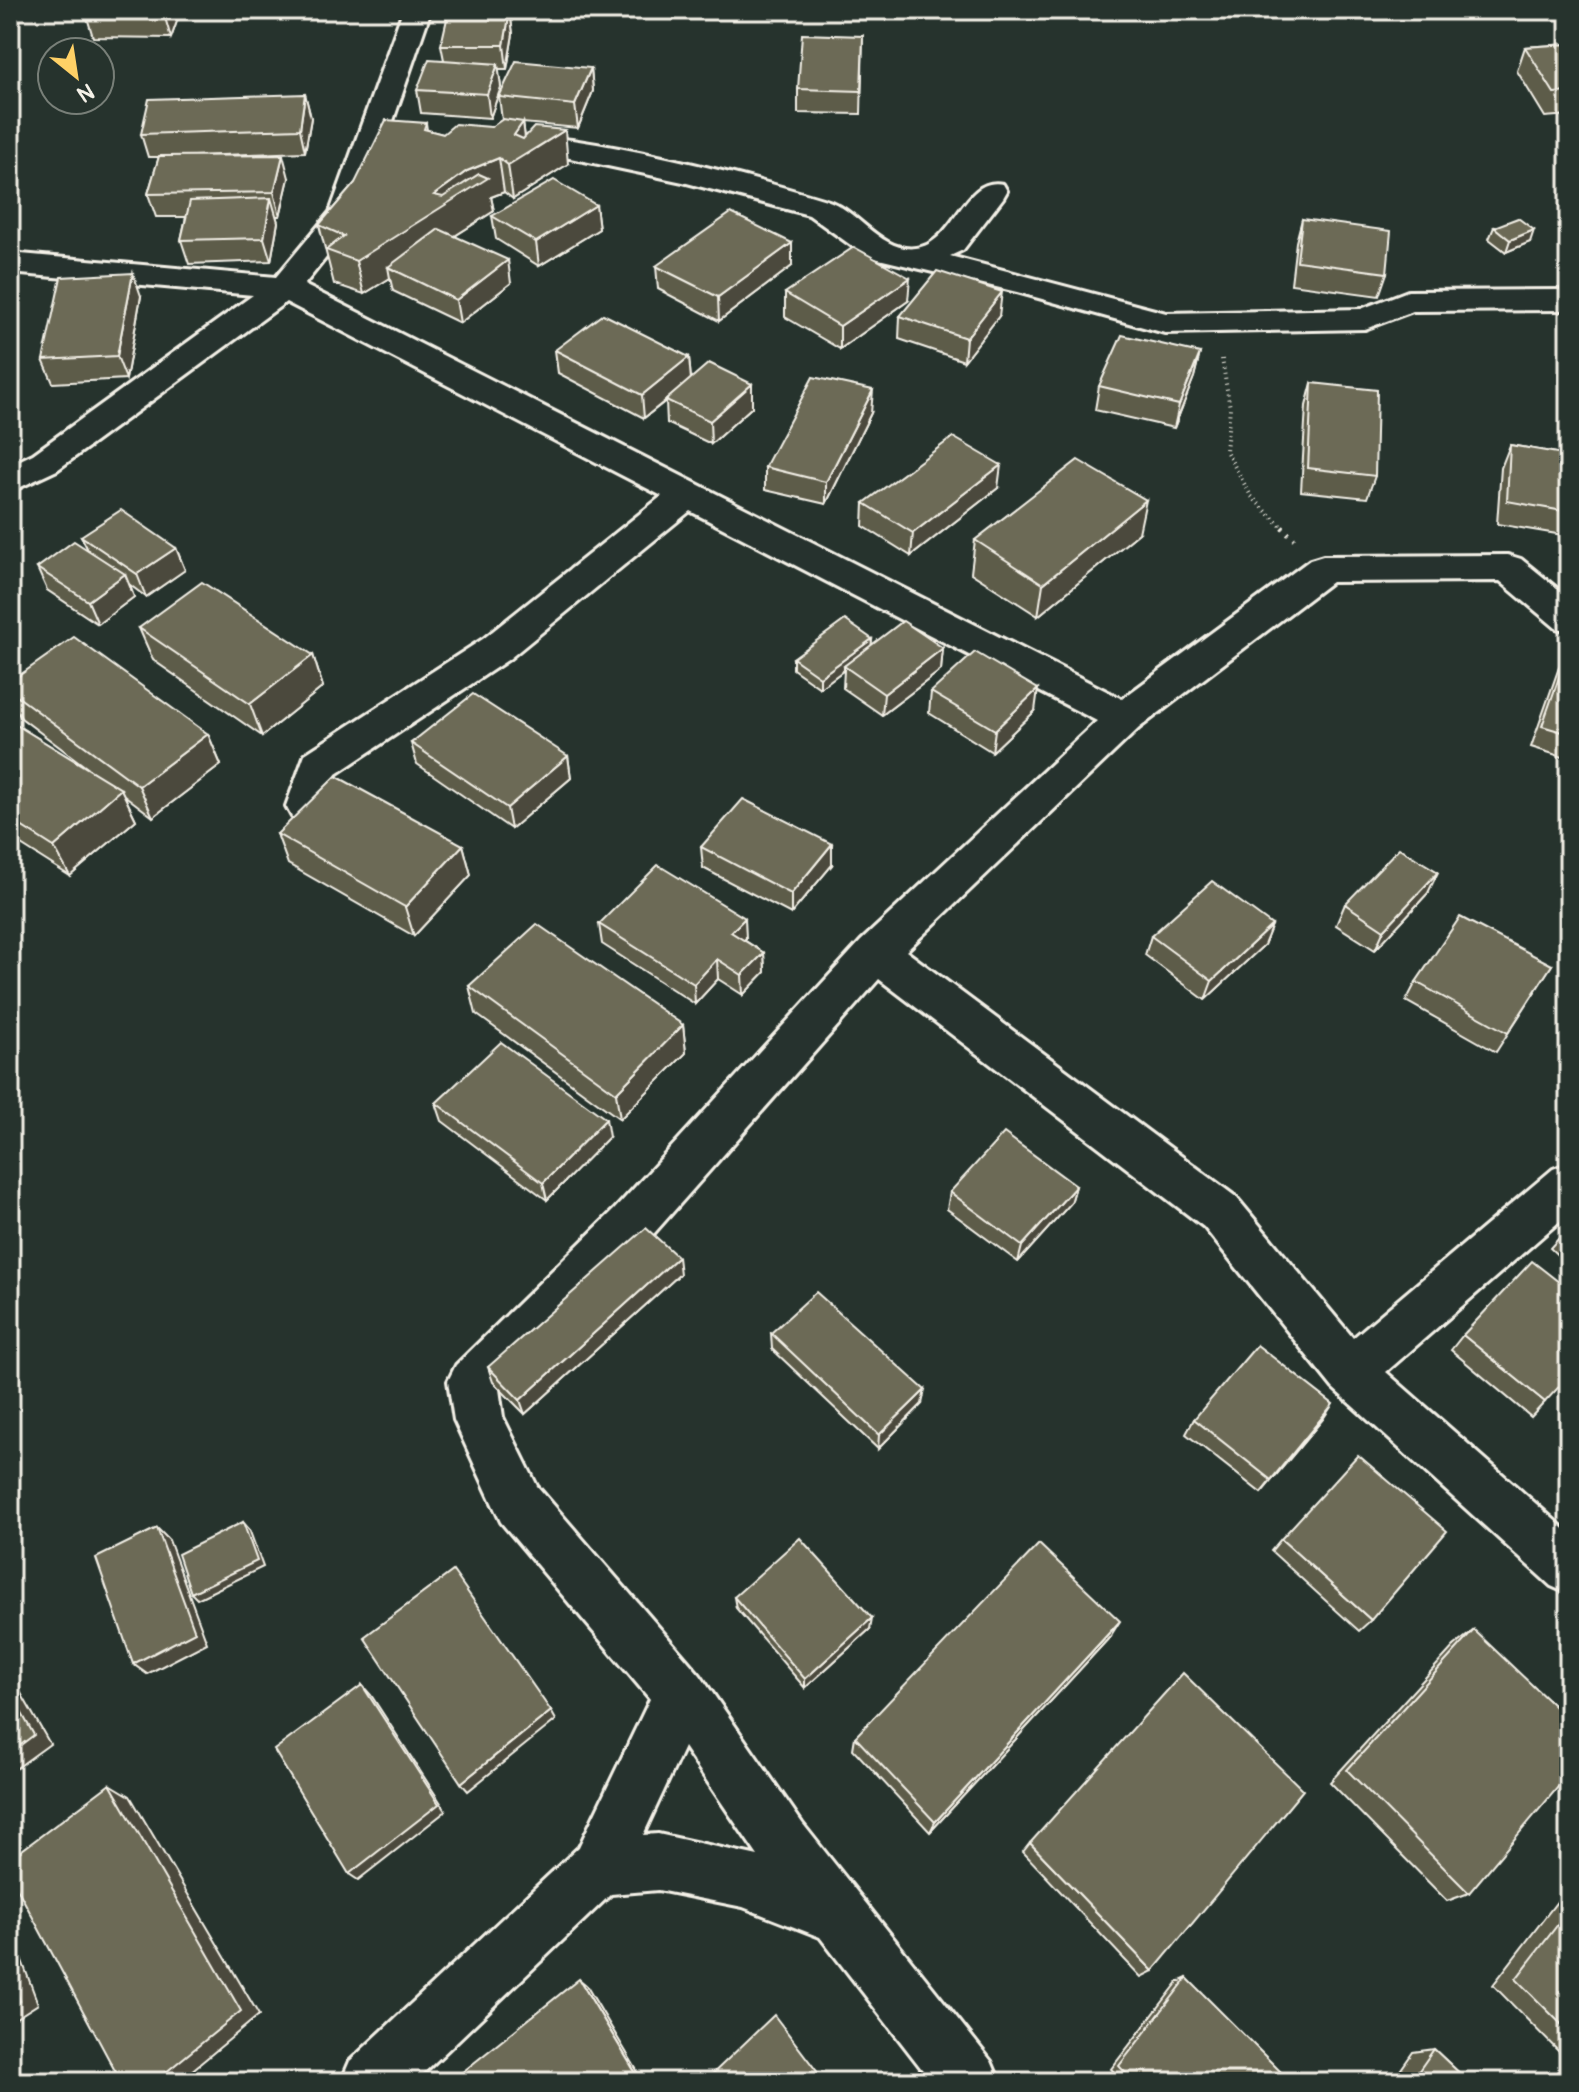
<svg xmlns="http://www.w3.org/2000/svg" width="1579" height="2092" font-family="Pangolin,sans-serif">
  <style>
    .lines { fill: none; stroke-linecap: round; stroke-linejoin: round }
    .minor-casing { stroke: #f4f1e8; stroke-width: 6 }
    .path-far1 { stroke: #f4f1e8; stroke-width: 4; stroke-dasharray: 1 4; stroke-linecap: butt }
    .path { stroke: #f4f1e8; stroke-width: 5; stroke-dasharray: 2 6; stroke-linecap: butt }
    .minor { fill: #26332d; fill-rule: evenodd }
    .wall { fill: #5d5b4a; stroke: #f4f1e8; stroke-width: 2 }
    .shaded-wall { fill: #4c4a3c; stroke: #f4f1e8; stroke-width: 2 }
    .building { fill: #6c6a56; stroke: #f4f1e8; stroke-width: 2 }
  </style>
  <rect width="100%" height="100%" fill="#26332d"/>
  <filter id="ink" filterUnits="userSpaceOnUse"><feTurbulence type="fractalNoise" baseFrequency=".0125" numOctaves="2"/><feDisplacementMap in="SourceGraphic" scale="16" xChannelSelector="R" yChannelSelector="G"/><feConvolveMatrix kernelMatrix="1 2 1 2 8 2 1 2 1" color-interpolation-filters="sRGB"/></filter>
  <g filter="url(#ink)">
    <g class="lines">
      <defs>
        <g id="minor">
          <path d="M403,10H431L361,214L304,285L1122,699L1310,560L1323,556L1508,555L1521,559L1569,598V631L1556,628L1500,581L1331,582L1139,728L906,951L1236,1197L1353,1338L1553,1169L1569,1163V1213L1386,1372L1569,1533V1594L1551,1586L1333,1388L1204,1227L879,979L648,1240L499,1389L503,1417L537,1486L700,1675L802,1823L991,2061L1000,2082H932L820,1937L743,1907L658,1890L611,1894L414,2082H341L350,2061L579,1847L650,1699L501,1522L454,1420L448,1381L456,1365L614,1210L861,941L1097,721L690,511L509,659L336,774L320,817L306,822L292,817L286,806L305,754L483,639L662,496L286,302L57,470L10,492V465L33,454L253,295L10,273V253L276,277L330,212ZM684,1747L758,1856L658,1834L643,1835Z"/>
          <path d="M505,138C527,139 550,137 572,140C657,153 744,175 826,200C857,209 881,253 916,248C956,243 963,175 1003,184L1007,191L1003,198L963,250L950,256L1166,313L1361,309L1408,291L1569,290V310L1413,311L1365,329L1165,333L1017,292L866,256L809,215L683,182L570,158L494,153L490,147L494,141Z"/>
        </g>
      </defs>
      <use href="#minor" class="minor-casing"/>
      <path class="path-far1" d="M1222,359L1230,408L1226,451L1251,496L1284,529"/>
      <path class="path" d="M1282,527L1294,539"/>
      <use href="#minor" class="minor"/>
    </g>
    <g class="wall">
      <path d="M87,10H181L171,38L93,37L86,14Z"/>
      <path d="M510,11L513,34L507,69H498L501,87L490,118L421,113L417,90L444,60L441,45Z"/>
      <path d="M863,36L861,114L798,113V89Z"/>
      <path d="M1569,44V115L1545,117L1517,71L1525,47Z"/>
      <path d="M591,68L593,91L578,128L523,123L525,137L568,164L513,199L504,192L491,197L494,211L455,236L511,283L460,323L393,291L390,278L364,294L334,284L319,225L355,183L426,123L427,130L443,134L491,127L502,120L499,97Z"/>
      <path d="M305,94L311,118L305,152L193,156L289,178L280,216H276L278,222L271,261L189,264L181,240L186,217H156L148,194L159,157H148L141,134Z"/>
      <path d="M596,205L599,229L539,266L496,239L492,216Z"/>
      <path d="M1302,219L1387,273L1379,296L1291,284L1296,242Z"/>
      <path d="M1494,227L1530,242L1506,252L1489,239Z"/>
      <path d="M656,266H792L719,321L658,289Z"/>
      <path d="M785,293L908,301L840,349L785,317Z"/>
      <path d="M141,296L126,379L53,383L43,360Z"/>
      <path d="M900,316H999L964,361L899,339Z"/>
      <path d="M555,350L689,357L691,379L752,384V407L711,444L667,423L666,401L644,418L558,373Z"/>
      <path d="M1200,353L1194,377L1174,428L1095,410L1099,386Z"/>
      <path d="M1312,383L1375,476L1367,498L1301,491L1306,406Z"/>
      <path d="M871,413L826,504L765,490V467Z"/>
      <path d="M1510,445L1569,455V536L1497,524L1501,468Z"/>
      <path d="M998,488L911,556L863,526L864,503Z"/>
      <path d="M1139,533L1038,616L971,573L975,540Z"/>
      <path d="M81,536L176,548L185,570L146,597L130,585L134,597L98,624L47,590L37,568L88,550Z"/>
      <path d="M139,628L313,655L323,687L262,736L153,660Z"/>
      <path d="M872,639L871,645L943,648L941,670L882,715L843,688L844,670L820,688L793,669V658Z"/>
      <path d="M1569,645V759L1531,747L1562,659Z"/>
      <path d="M10,682L208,734L221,765L153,817L124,795L136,820L70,876L10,838V721L94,773L21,718L10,698Z"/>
      <path d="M931,692L1035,711L992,752L929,713Z"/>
      <path d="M411,743L568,756L571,778L511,829L417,764Z"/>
      <path d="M277,834L463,845L471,875L414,936L288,864Z"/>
      <path d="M701,847L832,865L791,914L703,868Z"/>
      <path d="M1428,893L1375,950L1336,925L1345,904Z"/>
      <path d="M599,924L746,938L744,940L764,953L765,972L743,995L718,979L695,1004L602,944Z"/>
      <path d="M1272,925L1264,945L1205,1000L1145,955L1151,936Z"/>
      <path d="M1552,965L1496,1052L1406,1001L1416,982Z"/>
      <path d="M469,986L683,1025L686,1053L620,1119L476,1014Z"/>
      <path d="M436,1103L609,1137L547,1200L442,1121Z"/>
      <path d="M1076,1186L1071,1203L1018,1262L947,1209L950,1192Z"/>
      <path d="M1569,1227V1266L1550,1248Z"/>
      <path d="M680,1274L525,1414L493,1382L488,1367Z"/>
      <path d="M771,1333L922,1404L878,1449L772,1349Z"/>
      <path d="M1463,1335L1545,1402L1531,1417L1451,1350Z"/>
      <path d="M1194,1419H1323L1261,1493L1186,1434Z"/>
      <path d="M1281,1539L1371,1620L1359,1631L1271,1551Z"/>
      <path d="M734,1597L870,1629L805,1688L736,1608Z"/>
      <path d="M1474,1630L1469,1893L1447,1901L1330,1782L1454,1646Z"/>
      <path d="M1110,1637L930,1832L853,1749L855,1737Z"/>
      <path d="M1030,1843L1153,1971L1141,1977L1023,1852Z"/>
      <path d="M1569,1886V2062L1493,1985Z"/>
      <path d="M1187,1978L1278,2082H1124L1111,2069L1178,1982Z"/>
      <path d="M1434,2049L1469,2082H1392L1413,2052Z"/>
    </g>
    <g class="shaded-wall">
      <path d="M166,10H181L171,38L164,14Z"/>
      <path d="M510,11L513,34L507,69L504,45Z"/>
      <path d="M498,64L501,87L490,118L487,94Z"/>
      <path d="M591,68L593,91L578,128L575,105Z"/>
      <path d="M305,94L311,118L305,152L300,129Z"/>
      <path d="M523,122L527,154L565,130L568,164L513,199L508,165L514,135Z"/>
      <path d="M283,155L289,178L280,216L274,192Z"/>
      <path d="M499,158L504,192L491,197L494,211L398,272L388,267L390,278L364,294L356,261L434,195L467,171Z"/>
      <path d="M271,198L278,222L271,261L264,238Z"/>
      <path d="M596,205L599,229L539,266L536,242Z"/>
      <path d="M1534,230L1530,242L1506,252L1510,240Z"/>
      <path d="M792,243V266L719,321L718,297Z"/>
      <path d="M508,260L511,283L460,323L456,300Z"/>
      <path d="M133,273L141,296L126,379L117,356Z"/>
      <path d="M910,278L908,301L840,349V326Z"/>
      <path d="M1002,292L999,316L964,361L966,338Z"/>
      <path d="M1200,353L1194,377L1174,428L1179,405Z"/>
      <path d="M689,357L691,380L644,418L642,395Z"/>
      <path d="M752,384V407L711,444L710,421Z"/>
      <path d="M873,390L871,413L826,504V482Z"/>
      <path d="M1001,465L998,488L911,556L913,533Z"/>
      <path d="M1146,500L1139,533L1038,616L1043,584Z"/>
      <path d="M176,548L185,570L146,597L137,574Z"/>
      <path d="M125,574L134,597L98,624L88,601Z"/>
      <path d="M872,639L871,650L844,666V670L820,688V677Z"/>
      <path d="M943,648L941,670L882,715L884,694Z"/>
      <path d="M313,655L323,687L262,736L250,704Z"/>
      <path d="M1038,689L1035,711L992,752L995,730Z"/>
      <path d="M208,734L221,765L153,817L139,786Z"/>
      <path d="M568,756L571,778L511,829L507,808Z"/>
      <path d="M121,789L136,820L70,876L54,847Z"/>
      <path d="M832,844V865L791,914V894Z"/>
      <path d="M463,845L471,875L414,936L405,907Z"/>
      <path d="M1438,872L1428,893L1375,950L1384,930Z"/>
      <path d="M745,918L746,938L732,952L731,932Z"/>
      <path d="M1272,925L1264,945L1205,1000L1212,981Z"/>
      <path d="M764,953L765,972L743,995L742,975Z"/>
      <path d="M717,959L718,979L695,1004L694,984Z"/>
      <path d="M683,1025L686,1053L620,1119L616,1093Z"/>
      <path d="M606,1119L609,1137L547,1200L543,1183Z"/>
      <path d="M1076,1186L1071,1203L1018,1262L1022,1246Z"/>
      <path d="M678,1257L680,1274L525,1414L520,1400Z"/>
      <path d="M925,1390L922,1404L878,1449L879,1435Z"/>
      <path d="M1333,1404L1323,1419L1261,1493L1271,1480Z"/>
      <path d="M243,1522L249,1529L263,1567L197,1599L191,1593Z"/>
      <path d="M157,1528L169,1540L207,1643L147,1674L133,1664Z"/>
      <path d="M872,1618L870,1629L805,1688V1679Z"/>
      <path d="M1120,1621L1110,1637L930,1832L935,1822Z"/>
      <path d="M10,1674L50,1744L10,1773Z"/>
      <path d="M362,1685L371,1695L446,1811L358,1880L349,1874Z"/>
      <path d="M551,1711L556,1720L468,1791L461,1783Z"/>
      <path d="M110,1784L130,1796L259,2015L178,2082H154Z"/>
      <path d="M10,1928L38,2004L10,2022Z"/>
      <path d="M579,1979L586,1985L644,2082H641Z"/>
    </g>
    <g class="building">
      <path d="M87,10H166L164,14H86Z"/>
      <path d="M449,10L510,11L504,45H441Z"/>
      <path d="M802,34L863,36L861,91L798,89Z"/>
      <path d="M1569,44V92L1554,93L1525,47Z"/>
      <path d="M429,59L498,64L487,94L417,90Z"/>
      <path d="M516,61L591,68L575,105L499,97Z"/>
      <path d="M305,94L300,129L141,134L149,99Z"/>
      <path d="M503,119L523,122L514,135L523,139L534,127L565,130L508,165L499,158L467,171L434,195L443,197L479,174L488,178L356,261L326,250L344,236L319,225L355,183L386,120L426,123L424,129L443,134L455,124L491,127Z"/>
      <path d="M283,155L274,192L148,194L159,156Z"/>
      <path d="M554,180L596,205L536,242L492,216Z"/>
      <path d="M271,198L264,238L181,240L190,201Z"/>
      <path d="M731,213L792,243L718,297L656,266Z"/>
      <path d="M1518,218L1534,230L1510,240L1494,227Z"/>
      <path d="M1302,219L1391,231L1387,273L1297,261Z"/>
      <path d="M439,229L508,260L456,300L388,267Z"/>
      <path d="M854,247L910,278L840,326L785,293Z"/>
      <path d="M937,271L1002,292L966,338L900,316Z"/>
      <path d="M133,273L117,356L43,360L61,277Z"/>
      <path d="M603,314L689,357L642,395L555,350Z"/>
      <path d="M1122,335L1200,353L1179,405L1099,386Z"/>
      <path d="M709,363L752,384L710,421L666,400Z"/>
      <path d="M813,377L873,390L826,482L765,467Z"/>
      <path d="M1312,383L1377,390L1375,476L1308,468Z"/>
      <path d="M953,437L1001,465L913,533L864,503Z"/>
      <path d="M1510,445L1569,455V512L1507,501Z"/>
      <path d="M1078,460L1146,500L1043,584L975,540Z"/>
      <path d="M121,510L176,548L137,574L81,536Z"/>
      <path d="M74,541L125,574L88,601L37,568Z"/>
      <path d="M202,582L313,655L250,704L139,628Z"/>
      <path d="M845,620L872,639L820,677L793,658Z"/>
      <path d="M903,621L943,648L884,694L844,666Z"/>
      <path d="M74,637L208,734L139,786L10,691V682Z"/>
      <path d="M1569,649V734L1542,726Z"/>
      <path d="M975,652L1038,689L995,730L931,692Z"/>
      <path d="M473,694L568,756L507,808L411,743Z"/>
      <path d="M10,721L121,789L54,847L10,819Z"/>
      <path d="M336,776L463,845L405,907L277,834Z"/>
      <path d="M743,799L832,844L791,894L701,847Z"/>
      <path d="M1399,848L1438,872L1384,930L1345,904Z"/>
      <path d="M658,865L745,918L731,932L764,953L742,975L717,959L694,984L599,924Z"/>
      <path d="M1212,881L1272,925L1212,981L1151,936Z"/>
      <path d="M1460,917L1552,965L1508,1033L1416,982Z"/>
      <path d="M537,924L683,1025L616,1093L469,986Z"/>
      <path d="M501,1042L606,1119L543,1183L436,1103Z"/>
      <path d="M1004,1133L1076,1186L1022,1246L950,1192Z"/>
      <path d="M1569,1227V1236L1564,1231Z"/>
      <path d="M646,1228L678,1257L520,1400L488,1367Z"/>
      <path d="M1532,1261L1569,1290V1376L1545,1402L1463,1335Z"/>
      <path d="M816,1292L925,1390L879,1435L771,1333Z"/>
      <path d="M1257,1345L1333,1404L1271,1480L1194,1419Z"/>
      <path d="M1358,1455L1447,1531L1371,1620L1281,1539Z"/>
      <path d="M243,1522L257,1561L191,1593L178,1554Z"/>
      <path d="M157,1528L195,1632L133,1664L96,1558Z"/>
      <path d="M800,1538L872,1618L805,1679L734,1597Z"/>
      <path d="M1039,1544L1120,1621L935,1822L855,1737Z"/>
      <path d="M453,1571L551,1711L461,1783L364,1637Z"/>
      <path d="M1474,1630L1569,1720V1774L1469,1893L1347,1770Z"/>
      <path d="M1183,1673L1303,1790L1153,1971L1030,1843Z"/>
      <path d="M362,1685L439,1804L349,1874L274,1750Z"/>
      <path d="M10,1692L34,1735L10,1753Z"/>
      <path d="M110,1784L241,2011L154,2082H121L10,1875V1859Z"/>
      <path d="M1569,1910V2032L1516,1979Z"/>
      <path d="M10,1972L20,2001L10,2007Z"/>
      <path d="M1187,1978L1284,2075L1278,2082H1134L1119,2066Z"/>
      <path d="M579,1979L641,2082H450Z"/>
      <path d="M774,2015L825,2082H704Z"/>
      <path d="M1434,2049L1469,2082H1411Z"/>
    </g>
  </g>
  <rect width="1579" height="2092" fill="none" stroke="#26332d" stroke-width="40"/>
  <rect x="20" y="20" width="1539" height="2052" fill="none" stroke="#f4f1e8" stroke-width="3" filter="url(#ink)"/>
  <g transform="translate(76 76) rotate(150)"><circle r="38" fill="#26332d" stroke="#787f78" stroke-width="2"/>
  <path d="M0-6L14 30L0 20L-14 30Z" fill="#ffd166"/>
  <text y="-12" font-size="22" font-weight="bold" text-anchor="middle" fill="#f4f1e8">N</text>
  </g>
</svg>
